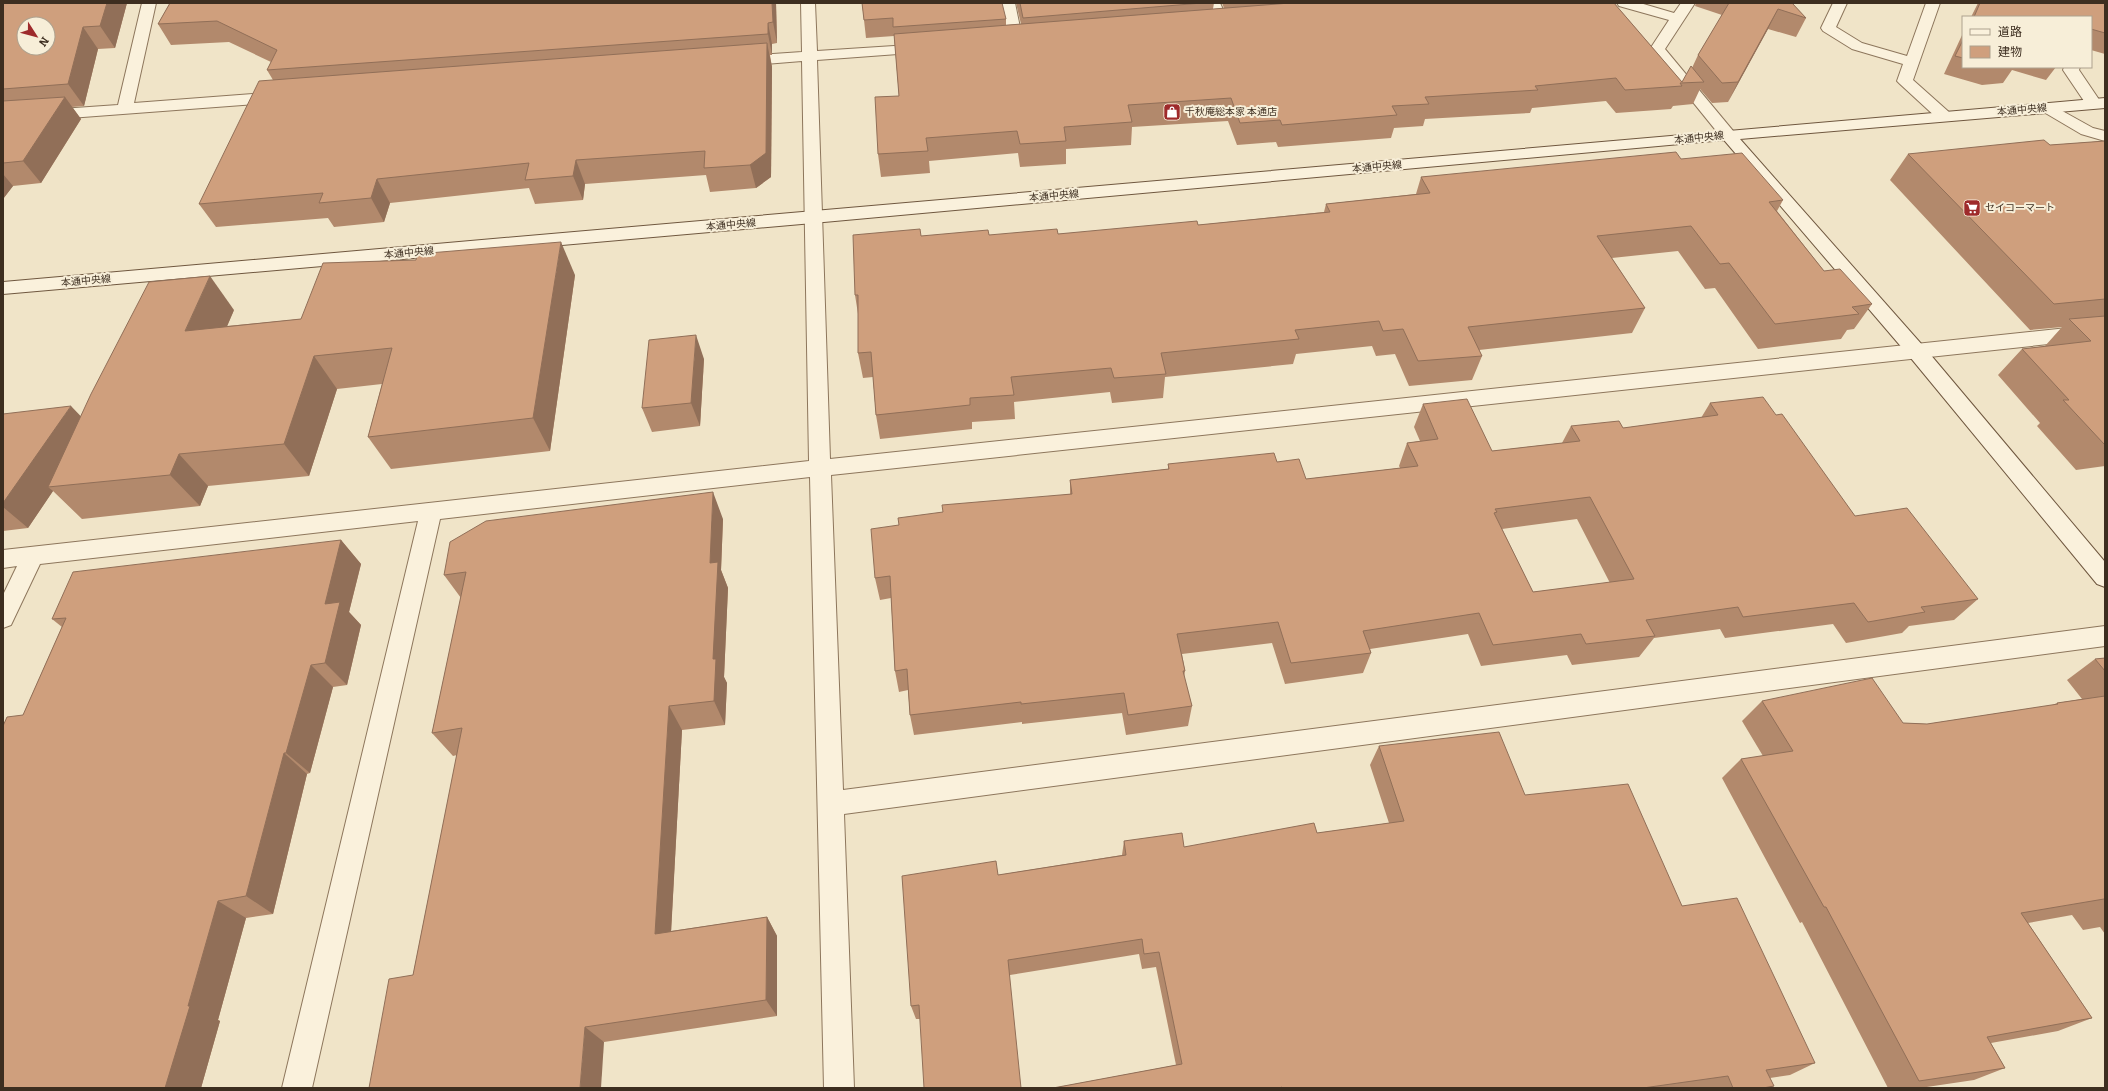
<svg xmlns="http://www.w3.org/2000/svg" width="2108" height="1091" font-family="Bitter,'Noto Sans JP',serif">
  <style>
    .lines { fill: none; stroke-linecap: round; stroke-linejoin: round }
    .lane-casing { stroke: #8d765c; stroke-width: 2 }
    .street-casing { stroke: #8d765c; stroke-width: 2 }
    .secondary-casing { stroke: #6f573f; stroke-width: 2 }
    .lane { fill: #faf1dc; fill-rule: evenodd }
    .street { fill: #faf1dc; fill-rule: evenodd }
    .secondary { fill: #faf1dc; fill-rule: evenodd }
    .wall { fill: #b2896c; fill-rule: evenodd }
    .shaded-wall { fill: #916f58 }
    .building { fill: #cf9f7d; stroke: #916f58; fill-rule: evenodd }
    .labels { text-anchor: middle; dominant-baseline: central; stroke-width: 4; stroke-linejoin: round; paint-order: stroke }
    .far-street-label { font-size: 10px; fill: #3d2e20; stroke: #f7eed8 }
    .far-poi-label { font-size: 10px; fill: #3d2e20; stroke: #f7eed8; text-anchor: start }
  </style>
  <rect width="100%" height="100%" fill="#f0e4c8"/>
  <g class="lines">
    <defs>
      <path id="lane" d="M1833,3H1847L1836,27L1862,43L1907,56L1926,3H1940L1913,80L1950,113L1952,116L1950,119H1938L1900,84L1897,81L1903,64L1852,49L1823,31L1821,28Z"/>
      <g id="street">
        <path d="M142,3H156L134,103L281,92L287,94L289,97L287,100L281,102L3,123V113L118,105Z"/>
        <path d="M801,3H815L817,51L925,44L930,45L932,48L930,51L925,52L817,60L830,459L2105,324V338L831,475L843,790L2105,626V646L844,814L854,1088H824L810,477L440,519L312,1088H282L418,521L40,564L11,625L3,628V595L17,566L3,568V550L809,461L802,61L742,66L737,64L734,61L737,58L742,56L802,52Z"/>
        <path d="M1001,3H1015L1023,42L1021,45H1011L1009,42Z"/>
        <path d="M1206,3H1220L1230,25L1228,28H1218Z"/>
        <path d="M1617,3H1640L1674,13L1681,3H1695L1665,49L1734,132L1736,135L1734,138H1722L1650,49L1669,20L1619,6Z"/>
        <path d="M2064,67H2080L2079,70L2102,104L2100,107H2088L2063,70Z"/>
        <path d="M2048,103L2093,128L2105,131V141L2081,134L2042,111L2040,108L2042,105Z"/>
      </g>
      <path id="secondary" d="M2105,98V108L1740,139L1924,347L2105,562V587L2097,584L1910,357L1724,140L813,223L3,294V282Z"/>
    </defs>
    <use href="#lane" class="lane-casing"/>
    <use href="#street" class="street-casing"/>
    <use href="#secondary" class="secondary-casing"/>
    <use href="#lane" class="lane"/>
    <use href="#street" class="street"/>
    <use href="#secondary" class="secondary"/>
  </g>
  <g class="wall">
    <path d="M3,3H127L115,48L98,49L84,106L72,107L81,119L41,183L13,186L3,199Z"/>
    <path d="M170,3H776L777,43L772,44V55H770L772,67L771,177L756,188L710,192L706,175L585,184L583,200L535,204L529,188L390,203L384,222L334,227L328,218L216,227L199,204L273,80L267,70L271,62L229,42L171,45L158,24Z"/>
    <path d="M862,3L1006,19V25L1021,24L1016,3H1214L1213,9L1224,8L1222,3H1614L1682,82L1692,68L1698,55L1722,15L1695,6L1696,3H1792L1806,18L1796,37L1768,29L1728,102L1712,103L1700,89L1693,104L1673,106L1671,109L1616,113L1606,101L1532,108L1530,113L1425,119L1423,126L1394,128L1391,138L1278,147L1276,142L1237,145L1228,121L1132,127L1131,145L1066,149V164L1020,167L1018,153L929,161L930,173L881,177L878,154L899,96L894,36L866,38L864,20Z"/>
    <path d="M1978,3H2105V54L2091,50V17H1971Z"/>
    <path d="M1963,33V67H2056L2046,80L2012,70L2003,83L1982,85L1944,74Z"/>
    <path d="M2105,141V466L2076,470L2037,426L2040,423L1998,375L2022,349L2045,346L2062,327L2030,330L1890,180L1908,154L2050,145Z"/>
    <path d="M1681,159L1783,200L1777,211L1824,271L1872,304L1854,329L1847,330L1841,339L1758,349L1715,288L1705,289L1678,251L1612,258L1645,308L1632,333L1479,350L1482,356L1472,380L1409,386L1395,354L1376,356L1372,346L1296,354L1293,364L1165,377L1163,398L1112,403L1110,392L1014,402L1015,419L972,422V429L880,439L876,415L873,377L863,378L858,353V314L855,295L921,236L1058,234L1198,225L1324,212L1326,204L1416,194L1421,177Z"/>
    <path d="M575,275L550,451L391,469L368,437L382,384L337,389L309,476L208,486L200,506L82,519L53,491L28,528L3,531V414L81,417L234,310L227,326L301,319Z"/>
    <path d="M704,359L700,426L652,432L642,408Z"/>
    <path d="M1710,403L1776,415L1855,516L1978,599L1954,620L1909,626L1902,633L1846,643L1833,624L1725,638L1720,629L1654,638L1639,657L1572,665L1567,655L1481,666L1468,634L1370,649L1371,653L1363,673L1285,684L1272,643L1182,654L1185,671L1184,677L1192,706L1188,726L1126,735L1122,713L1022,724V722L914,735L910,715L908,690L899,692L895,671L891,598L880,600L875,578L899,525L943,512L1070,494V480L1168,469V464L1277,462L1306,479L1400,468L1399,466L1407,443L1420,441L1414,427L1423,404L1492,451L1562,443L1571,426L1623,428L1701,418ZM1577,519L1610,583L1533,592L1502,529Z"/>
    <path d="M723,519L721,570L728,588L724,677L727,683L725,725L682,730L671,931L767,917L777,936V1016L604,1042L413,975L457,755L453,756L432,733L461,598L444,575Z"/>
    <path d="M341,540L361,564L349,612L361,625L347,685L333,687L310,773L307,774L273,914L246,918L218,1020L220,1021L201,1088H3L23,715L62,627L52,619Z"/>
    <path d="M2105,658V934L2100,927L2083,930L2072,915L2028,923L2092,1018L2058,1031L1991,1043L2005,1068L1974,1080L1920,1088H1888L1802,922L1800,923L1722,778L1741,759L1763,756L1742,721L1762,701L1903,723L1927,724L2053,705L2057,703L2082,699L2067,680L2095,659Z"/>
    <path d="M1379,746L1525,795L1682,906L1815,1063L1790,1075L1770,1078L1774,1086L1771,1088H1053L1176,1065L1156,967L1142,969L1139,954L1010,975L920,1019H916L911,1006L998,875L1122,855L1124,841L1184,847L1317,833L1389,823L1370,765Z"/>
  </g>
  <g class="shaded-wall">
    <path d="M107,3H127L115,48L100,26Z"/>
    <path d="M772,3H776L777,43L773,22Z"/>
    <path d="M1778,9L1768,29L1728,102L1738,82Z"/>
    <path d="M768,23L772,44V55L768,34Z"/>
    <path d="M83,27L98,49L84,106L68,84Z"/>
    <path d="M767,43L772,67L771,177L756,188L750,165Z"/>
    <path d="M65,97L81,119L41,183L23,161Z"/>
    <path d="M576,160L585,184L583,200L573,176Z"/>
    <path d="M3,174L13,186L3,199Z"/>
    <path d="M377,179L390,203L384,222L371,198Z"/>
    <path d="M561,242L575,275L550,451L533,418Z"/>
    <path d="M210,276L234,310L211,364L185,331Z"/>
    <path d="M696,335L704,359L700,426L691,403Z"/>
    <path d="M314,356L337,389L309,476L284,444Z"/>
    <path d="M71,406L94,430L48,487L53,491L28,528L3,507V503Z"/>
    <path d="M179,454L208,486L200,506L170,475Z"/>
    <path d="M713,492L723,519L721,570L728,588L724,677L727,683L725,725L714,701L710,563Z"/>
    <path d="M341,540L361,564L349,612L361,625L347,685L325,663V604Z"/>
    <path d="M311,665L333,687L310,773L286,753Z"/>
    <path d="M669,706L682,730L670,952L655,934Z"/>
    <path d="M284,753L307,774L273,914L246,896Z"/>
    <path d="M218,901L246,918L218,1020L220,1021L201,1088H165Z"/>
    <path d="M767,917L777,936V1016L766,1000Z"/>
    <path d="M585,1027L604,1042L601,1088H580Z"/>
  </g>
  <g class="building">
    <path d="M3,3H107L100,26L83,27L68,84L3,89ZM24,24H48V48H24Z"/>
    <path d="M170,3H772L773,22L768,23V34L267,70L277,50L217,21L158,24Z"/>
    <path d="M862,3H1002L1006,19L893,27V18L864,20Z"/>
    <path d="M1020,3H1202L1023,18Z"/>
    <path d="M1290,3H1614L1682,82L1691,66L1704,82L1680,83L1682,86L1625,90L1616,78L1535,86L1538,90L1425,97L1429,104L1392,106L1397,115L1282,125L1280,120L1240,123L1231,98L1128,105L1132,122L1064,127L1066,141L1020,144L1017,131L926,138L928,151L878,154L875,97L899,96L894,34Z"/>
    <path d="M1729,3H1792L1806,18L1778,9L1738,82L1722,83L1698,55Z"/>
    <path d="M1980,3H2105V33L2091,29V17H1974Z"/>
    <path d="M1963,40V58L1955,56Z"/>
    <path d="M767,43L766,153L750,165L704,168L705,151L576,160L573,176L525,180L529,163L377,179L371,198L319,203L323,193L199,204L259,81Z"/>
    <path d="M65,97L23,161L3,163V101Z"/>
    <path d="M2044,140L2050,145L2105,141V299L2054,304L1908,154Z"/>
    <path d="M1676,152L1681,159L1742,153L1783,200L1769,202L1824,271L1840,269L1872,304L1852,307L1859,314L1775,324L1729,263L1720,264L1691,226L1597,236L1645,308L1468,327L1482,356L1418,361L1403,329L1383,331L1379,321L1295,330L1299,339L1161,353L1166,374L1114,378L1111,368L1011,377L1014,395L970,398V405L876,415L871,352L858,353V295H855L853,235L920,229L921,236L988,230L989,235L1057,229L1058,234L1197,221L1198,225L1330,212L1326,204L1430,193L1421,177Z"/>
    <path d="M561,242L533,418L368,437L392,348L314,356L284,444L179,454L170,475L48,487L91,394L149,282L210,276L185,331L301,319L323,263L416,260L417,254Z"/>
    <path d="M2105,316V444H2104L2063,400H2069L2022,349L2091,341L2069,319Z"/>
    <path d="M696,335L691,403L642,408L649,340Z"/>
    <path d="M1763,397L1776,415L1782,414L1855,516L1907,508L1978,599L1921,607L1925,612L1868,622L1854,603L1743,617L1738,607L1646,620L1655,636L1586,644L1581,634L1493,645L1479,613L1363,631L1371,653L1291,663L1278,622L1177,634L1185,671H1183L1192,706L1128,715L1124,693L1021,704V702L910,715L907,669L895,671L890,576L875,578L871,529L899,525L898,518L943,512L942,505L1072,494L1070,480L1169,469L1168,464L1274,453L1277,462L1299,459L1306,479L1418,466L1407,443L1438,439L1423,404L1467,399L1492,451L1580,441L1571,426L1619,421L1623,428L1718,415L1710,403ZM1590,497L1634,579L1533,592L1494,513L1497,512L1495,509Z"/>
    <path d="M71,406L3,503V414Z"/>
    <path d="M713,492L710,563L718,562L713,659H716L714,701L669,706L655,934L767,917L766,1000L585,1027L580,1088H369L389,979L413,975L462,728L432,733L466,572L444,575L450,542L486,521Z"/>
    <path d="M341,540L325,604L340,602L325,663L311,665L286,753H284L246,896L218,901L188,1006H190L165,1088H3V726L7,717L23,715L66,618L52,619L73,572Z"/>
    <path d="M2105,658V671L2095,659Z"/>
    <path d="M1872,678L1903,723L1927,724L2058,704L2057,703L2105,696V899H2104L2021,913L2092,1018L1987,1037L2005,1068L1919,1081L1826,907H1824L1741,759L1793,751L1762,701Z"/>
    <path d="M1499,732L1525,795L1628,784L1682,906L1737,898L1815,1063L1766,1070L1774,1086L1763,1088H1733L1728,1076L1643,1088H1283L1281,1087V1088H1053L1182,1064L1159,952L1144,954L1142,939L1008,960L1021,1088H924L919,1005L911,1006L902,876L996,861L998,875L1126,855L1124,841L1182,833L1184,847L1314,823L1317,833L1404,821L1379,746Z"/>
  </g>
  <defs>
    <symbol id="shop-square" viewBox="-11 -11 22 22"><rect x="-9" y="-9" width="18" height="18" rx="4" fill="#9e2a2b" stroke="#f7eed8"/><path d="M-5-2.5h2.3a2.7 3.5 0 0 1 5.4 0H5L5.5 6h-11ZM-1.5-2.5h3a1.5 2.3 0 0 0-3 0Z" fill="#fff"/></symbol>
    <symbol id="supermarket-square" viewBox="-11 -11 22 22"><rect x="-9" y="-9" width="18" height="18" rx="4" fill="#9e2a2b" stroke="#f7eed8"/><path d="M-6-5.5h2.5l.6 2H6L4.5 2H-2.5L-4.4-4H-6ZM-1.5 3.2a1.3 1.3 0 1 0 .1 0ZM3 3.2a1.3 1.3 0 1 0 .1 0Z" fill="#fff"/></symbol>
  </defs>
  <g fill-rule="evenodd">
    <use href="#shop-square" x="1162" y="102" width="20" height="20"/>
    <use href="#supermarket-square" x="1962" y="198" width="20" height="20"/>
  </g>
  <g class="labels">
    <g class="far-street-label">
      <text transform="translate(2022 110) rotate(-5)">本通中央線</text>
      <text transform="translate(1699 138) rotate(-6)">本通中央線</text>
      <text transform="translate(1377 167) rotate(-5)">本通中央線</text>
      <text transform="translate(1054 196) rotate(-5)">本通中央線</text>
      <text transform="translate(731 225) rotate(-5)">本通中央線</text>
      <text transform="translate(409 253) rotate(-5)">本通中央線</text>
      <text transform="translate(86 281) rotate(-5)">本通中央線</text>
    </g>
    <g class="far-poi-label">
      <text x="1185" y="112">千秋庵総本家 本通店</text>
      <text x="1985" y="208">セイコーマート</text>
    </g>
  </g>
  <rect width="2108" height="1091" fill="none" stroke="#3d2e20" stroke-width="8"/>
  <rect x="1962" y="16" width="130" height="52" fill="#f7eed8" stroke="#ada18e"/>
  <rect x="1970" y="29" width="20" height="6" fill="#faf1dc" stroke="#ada18e"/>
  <text x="1998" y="36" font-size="12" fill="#3d2e20">道路</text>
  <rect x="1970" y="46" width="20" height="12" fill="#cf9f7d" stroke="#ada18e"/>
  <text x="1998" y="56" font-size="12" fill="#3d2e20">建物</text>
  <g transform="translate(36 36) rotate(126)"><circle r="19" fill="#f7eed8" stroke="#ada18e"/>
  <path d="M0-3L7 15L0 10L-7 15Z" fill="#9e2a2b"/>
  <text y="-6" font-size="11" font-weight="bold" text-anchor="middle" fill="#3d2e20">N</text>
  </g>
</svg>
